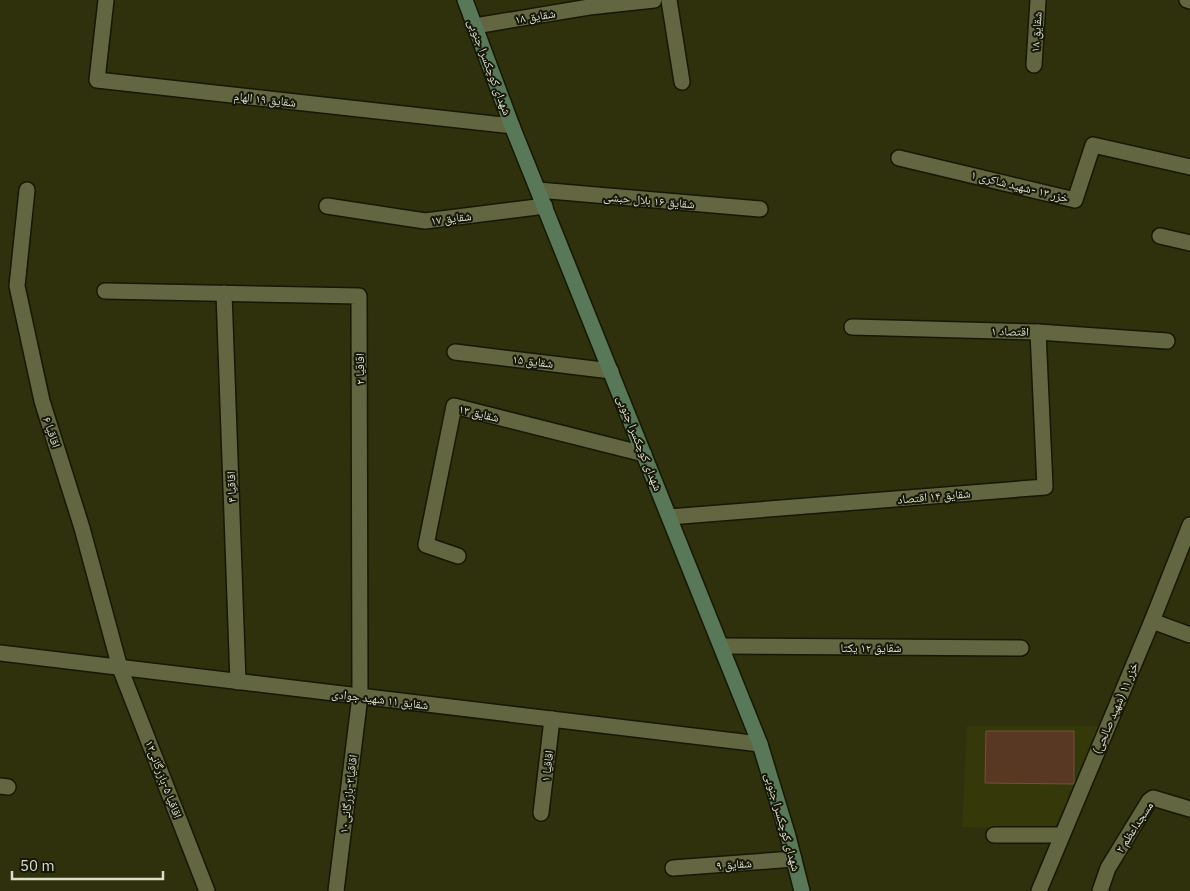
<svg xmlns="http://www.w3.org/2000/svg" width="1190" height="891" font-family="'IBM Plex Sans','Noto Naskh Arabic',sans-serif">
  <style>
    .built { fill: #353809 }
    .building { fill: #583823; stroke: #74523d }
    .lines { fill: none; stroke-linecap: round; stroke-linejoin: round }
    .street-casing { stroke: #171800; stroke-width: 18 }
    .secondary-casing { stroke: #171800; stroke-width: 18 }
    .street { stroke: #626641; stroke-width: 15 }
    .secondary { stroke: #587857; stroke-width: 15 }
    .labels { text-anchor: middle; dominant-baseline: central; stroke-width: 4; stroke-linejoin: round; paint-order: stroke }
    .street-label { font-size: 12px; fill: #dcdfca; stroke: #161809 }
  </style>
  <rect width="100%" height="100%" fill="#2e310c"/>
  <path class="built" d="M967,726H1103L1054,830L962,827Z"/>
  <path class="building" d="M986,731H1074V784L985,783Z"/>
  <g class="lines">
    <defs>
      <g id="street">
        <path d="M106,0L97,80L512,126"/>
        <path d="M669,0L682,82"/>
        <path d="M1187,0L1190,1"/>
        <path d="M475,26L589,7L654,0"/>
        <path d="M1034,65L1038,0"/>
        <path d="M899,158L1075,200L1093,145L1190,167"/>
        <path d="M27,190L17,286L42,401L82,528L120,668L207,891"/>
        <path d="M538,190L760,209"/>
        <path d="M327,206L425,221L545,206"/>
        <path d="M1160,236L1190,243"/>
        <path d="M105,291L359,296L360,696L336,891"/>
        <path d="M224,293L238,682"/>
        <path d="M852,327L1038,332L1167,341"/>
        <path d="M455,352L611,371"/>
        <path d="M669,517L1045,487L1038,332"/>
        <path d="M458,556L426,545L454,406L644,454"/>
        <path d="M1152,621L1190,635"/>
        <path d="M721,646L1021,648"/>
        <path d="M0,653L760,744"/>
        <path d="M0,786L8,787"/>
        <path d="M541,813L552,719"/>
        <path d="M994,835H1062"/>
        <path d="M673,868L794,859"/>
        <path d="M1039,891L1152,621L1190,525"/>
        <path d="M1100,891L1108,868L1149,801L1153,798L1190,809"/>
      </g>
      <path id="secondary" d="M465,0L512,126L760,744L788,836L802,891"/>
    </defs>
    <use href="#street" class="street-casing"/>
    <use href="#secondary" class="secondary-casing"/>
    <use href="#street" class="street"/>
    <use href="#secondary" class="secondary"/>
  </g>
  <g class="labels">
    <g class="street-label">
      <text transform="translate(535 16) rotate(-9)">شقایق ۱۸</text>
      <text transform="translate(1036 32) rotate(-86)">شقایق ۱۸</text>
      <text transform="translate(490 67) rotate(69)">شهدای کوچکسرا جنوبی</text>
      <text transform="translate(265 99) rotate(6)">شقایق ۱۹ الهام</text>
      <text transform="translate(1020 186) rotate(14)">خزر ۱۳ -شهید شاکری ۱</text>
      <text transform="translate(649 200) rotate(5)">شقایق ۱۶ بلال حبشی</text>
      <text transform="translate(451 218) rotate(-7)">شقایق ۱۷</text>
      <text transform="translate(1010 331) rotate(1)">اقتصاد ۱</text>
      <text transform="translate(533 361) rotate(7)">شقایق ۱۵</text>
      <text transform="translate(359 369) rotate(-90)">اقاقیا ۲</text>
      <text transform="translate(479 413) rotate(13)">شقایق ۱۳</text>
      <text transform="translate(52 432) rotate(72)">اقاقیا ۶</text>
      <text transform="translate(640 443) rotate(68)">شهدای کوچکسرا جنوبی</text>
      <text transform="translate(231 487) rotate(-92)">اقاقیا ۴</text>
      <text transform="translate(934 496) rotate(-5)">شقایق ۱۴ اقتصاد</text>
      <text x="871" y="647">شقایق ۱۲ یکتا</text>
      <text transform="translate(380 699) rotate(7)">شقایق ۱۱ شهید جوادی</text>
      <text transform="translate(1115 708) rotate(-67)">خزر ۱۱ (شهید صالحی)</text>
      <text transform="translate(547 766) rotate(-83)">اقاقیا ۱</text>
      <text transform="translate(164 779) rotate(69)">اقاقیا ۵-بازرگانی۱۲</text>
      <text transform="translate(348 794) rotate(-83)">اقاقیا۳-بازرگانی۱۰</text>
      <text transform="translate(783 822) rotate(74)">شهدای کوچکسرا جنوبی</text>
      <text transform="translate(1134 827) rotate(-57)">مسجداعظم ۲</text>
      <text transform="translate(734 864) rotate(-4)">شقایق ۹</text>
    </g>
  </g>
  <path d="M12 871v8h151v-8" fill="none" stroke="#dcdfca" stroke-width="2.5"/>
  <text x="20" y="871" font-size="15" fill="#dcdfca" stroke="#161809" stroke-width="4" paint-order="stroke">50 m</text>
</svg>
